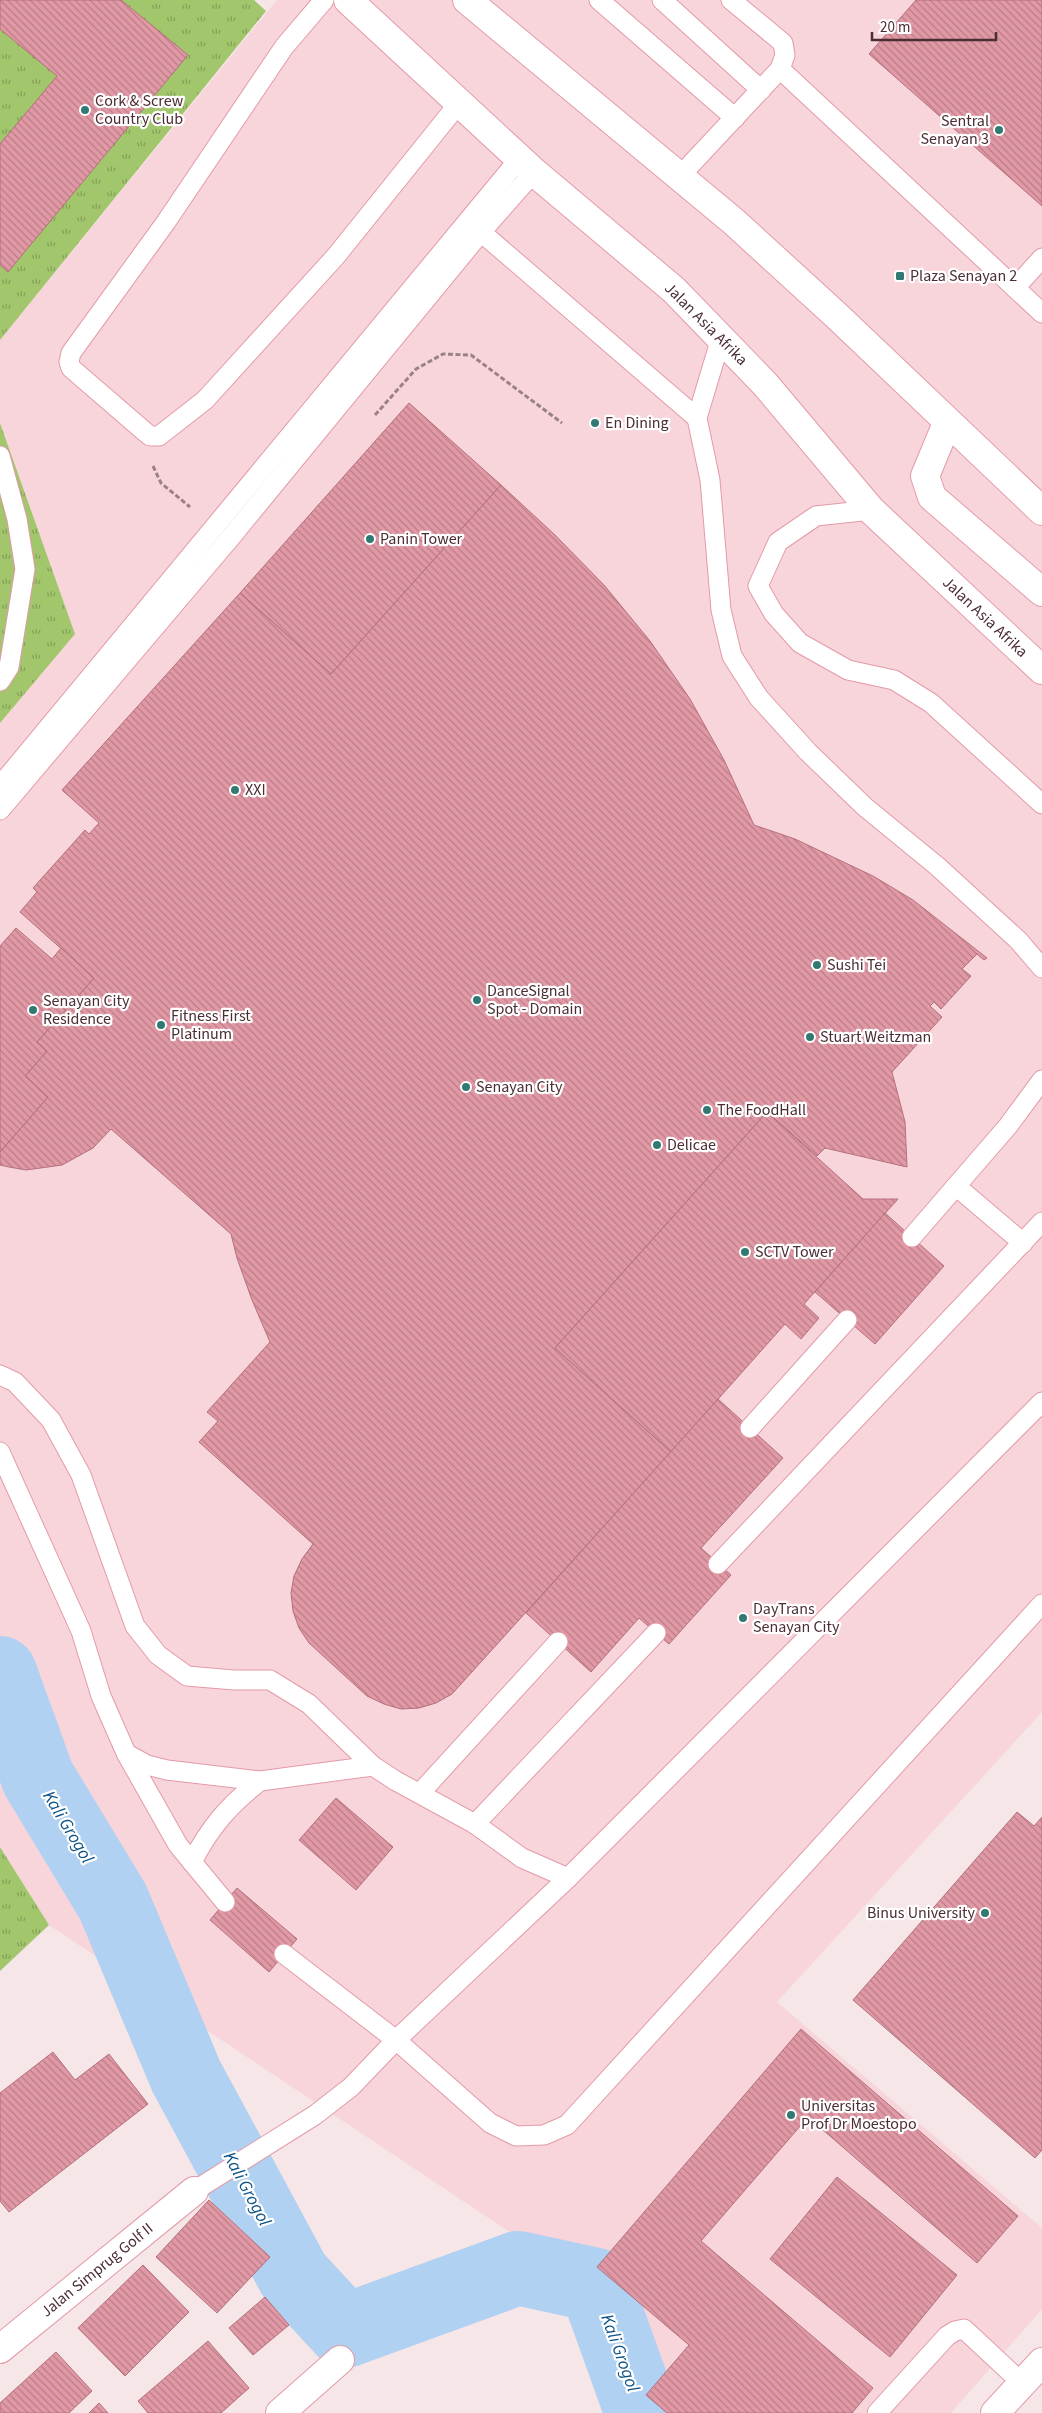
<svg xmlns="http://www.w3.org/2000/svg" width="1042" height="2413" font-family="'Source Sans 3',sans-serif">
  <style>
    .built { fill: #f8d5db }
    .grass { fill: url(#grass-tufts) }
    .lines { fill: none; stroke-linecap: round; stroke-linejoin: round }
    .river { stroke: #b0d1f1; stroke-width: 74 }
    .building { fill: url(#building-back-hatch); stroke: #b46f7d }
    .lane-casing { stroke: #e39aa8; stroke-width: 21 }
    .street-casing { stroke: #e39aa8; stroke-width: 30 }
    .primary-casing { stroke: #e39aa8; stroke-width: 30 }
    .path { stroke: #998286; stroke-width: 3; stroke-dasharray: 5 2.5; stroke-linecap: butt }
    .lane { stroke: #fff; stroke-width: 19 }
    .street { stroke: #fff; stroke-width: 28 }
    .primary { stroke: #fff; stroke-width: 28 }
    .poi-dot { fill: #317972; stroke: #fff; stroke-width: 2 }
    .labels { text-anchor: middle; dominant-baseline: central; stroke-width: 4.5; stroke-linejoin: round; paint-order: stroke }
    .poi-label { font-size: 16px; fill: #4b2d33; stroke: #fff; text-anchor: start }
    .street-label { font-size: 16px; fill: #4b2d33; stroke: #fff }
    .water-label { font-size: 18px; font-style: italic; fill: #105385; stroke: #fff }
  </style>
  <defs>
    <pattern id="grass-tufts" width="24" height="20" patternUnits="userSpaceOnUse" patternTransform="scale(1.25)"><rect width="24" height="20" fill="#a1c66b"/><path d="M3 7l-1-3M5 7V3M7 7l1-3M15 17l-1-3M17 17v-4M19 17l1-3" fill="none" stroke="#85a159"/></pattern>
    <pattern id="building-back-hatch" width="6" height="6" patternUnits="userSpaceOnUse" patternTransform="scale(1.25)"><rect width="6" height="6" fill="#e299a6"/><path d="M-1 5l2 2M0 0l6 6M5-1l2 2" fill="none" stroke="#b97d88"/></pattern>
  </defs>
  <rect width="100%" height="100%" fill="#f6e6e8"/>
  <path class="built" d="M277,0H1042V1712L777,2002L1042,2228V2309L951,2413H606L544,2255L49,1925L0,1847V723L75,634L0,423V340Z"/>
  <g class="grass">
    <path d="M0,0H254L266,11L0,340Z"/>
    <path d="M0,423L75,634L0,723Z"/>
    <path d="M0,1847L49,1925L0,1971Z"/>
  </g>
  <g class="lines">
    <path class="river" d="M0,1673L38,1778L113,1902L186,2076L294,2276L345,2331L518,2268L596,2285L642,2413"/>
  </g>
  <g class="building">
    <path d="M0,0H121L188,55L8,272L0,265V144L57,76L0,29Z"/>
    <path d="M916,0H1042V206L869,54Z"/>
    <path d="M409,403L501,485L331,674L240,593Z"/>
    <path d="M501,485L554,534L604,585L650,641L690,699L724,760L754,825L795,839L873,876L913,900L987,958L984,960L977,954L962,969L971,976L941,1009L934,1002L930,1006L942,1017L892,1072L905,1122L907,1167L825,1148L817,1156L767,1112L555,1348L671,1452L452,1694L436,1703L419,1708L401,1709L384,1704L367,1696L309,1643L299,1628L293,1611L291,1593L294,1576L302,1559L313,1544L199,1442L218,1421L207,1412L270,1342L252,1300L237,1258L231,1234L111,1129L93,1148L62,1165L26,1170L9,1167L0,1165V1152L48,1097L25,1076L47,1051L37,1042L94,978L20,912L37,892L33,888L85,830L89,834L99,823L62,790L240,593L331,674Z"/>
    <path d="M16,928L52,959L61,948L94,978L37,1042L47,1051L25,1076L48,1097L0,1152V946Z"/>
    <path d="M767,1112L863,1199H898L804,1304L819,1318L801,1339L785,1324L671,1452L555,1348Z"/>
    <path d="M885,1213L944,1266L875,1344L815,1292Z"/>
    <path d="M718,1399L783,1458L701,1548L731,1575L669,1644L639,1618L591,1672L526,1613Z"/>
    <path d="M336,1798L393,1847L356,1890L299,1840Z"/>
    <path d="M1017,1812L1034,1826L1042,1817V2150L1035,2158L853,2000Z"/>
    <path d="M237,1888L297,1939L269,1972L210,1920Z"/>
    <path d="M801,2029L1018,2216L977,2263L808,2117L701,2241L873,2388L852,2413H667L646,2395L689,2345L597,2267Z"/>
    <path d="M53,2052L75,2080L109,2054L148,2104L9,2212L0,2201V2093Z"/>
    <path d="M837,2177L957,2275L890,2357L770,2259Z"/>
    <path d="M209,2200L270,2257L217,2313L156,2257Z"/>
    <path d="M143,2265L189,2312L125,2376L78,2328Z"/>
    <path d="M265,2297L289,2325L253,2355L229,2328Z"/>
    <path d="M208,2341L249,2388L221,2413H148L138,2401Z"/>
    <path d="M56,2352L92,2391L69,2413H0V2403Z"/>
    <path d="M99,2403L108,2413H89Z"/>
  </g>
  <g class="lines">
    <defs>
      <g id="lane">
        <path d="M324,0L284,47L166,222L71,353L69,362L71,368L144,431L150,436H159L205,400L336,256L459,103"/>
        <path d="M599,0L735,118"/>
        <path d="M662,0L761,90"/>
        <path d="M780,69L1042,313"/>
        <path d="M680,176L780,69L785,55L783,43L731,0"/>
        <path d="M481,232L697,418"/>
        <path d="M1015,288L1042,258"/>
        <path d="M721,338L697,418L710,480L721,610L732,656L759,698L808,752L865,807L937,866L1018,940L1042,968"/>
        <path d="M0,456L17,519L25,569L9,667L0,681"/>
        <path d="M871,510L816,516L778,542L758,586L774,614L800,643L848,670L894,680L931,703L1042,804"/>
        <path d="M0,786L520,158"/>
        <path d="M0,810L231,537L481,232L534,172"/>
        <path d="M956,1186L1023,1243"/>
        <path d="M912,1237L1008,1126L1042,1080"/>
        <path d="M0,1375L15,1382L51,1420L81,1475L135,1626L158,1655L187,1676L234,1680H270L309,1704L373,1766L396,1781L475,1824L522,1858L568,1878"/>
        <path d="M750,1428L847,1320"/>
        <path d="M0,1452L81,1631L101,1696L126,1753L178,1845L225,1902"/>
        <path d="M718,1564L1042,1222"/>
        <path d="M127,1754L147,1765L167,1770L260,1781L373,1766"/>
        <path d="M420,1793L558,1642"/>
        <path d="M475,1824L656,1633"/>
        <path d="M192,1862C210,1827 229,1805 260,1781"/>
        <path d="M284,1954L396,2040L490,2123L516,2136L544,2135L567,2125L1042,1604"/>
        <path d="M194,2191L315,2115L351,2087L396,2040L568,1878L1042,1402"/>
        <path d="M877,2413L947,2336L955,2331L964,2329L1022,2383"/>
      </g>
      <g id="street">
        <path d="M0,2349L194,2191"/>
        <path d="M280,2413L340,2360"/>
        <path d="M995,2413L1042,2362"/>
      </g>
      <g id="primary">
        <path d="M348,0L534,172L674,290L765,384L871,510L1042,670"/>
        <path d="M467,0L733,221L837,316L1042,511"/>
        <path d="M947,423L925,476L932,497L1042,592"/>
      </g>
    </defs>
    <use href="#lane" class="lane-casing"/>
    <use href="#street" class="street-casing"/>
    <use href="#primary" class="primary-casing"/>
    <g class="path">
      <path d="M375,415L416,369L443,354L471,355L562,423"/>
      <path d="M153,466L161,483L190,507"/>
    </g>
    <use href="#lane" class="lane"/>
    <use href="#street" class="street"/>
    <use href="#primary" class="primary"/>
  </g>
  <g class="poi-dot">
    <circle cx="85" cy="110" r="5"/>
    <circle cx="999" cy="130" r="5"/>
    <rect x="895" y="271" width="10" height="10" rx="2.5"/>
    <circle cx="595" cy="423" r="5"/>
    <circle cx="370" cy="539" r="5"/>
    <circle cx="235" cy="790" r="5"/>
    <circle cx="817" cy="965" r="5"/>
    <circle cx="477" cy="1000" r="5"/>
    <circle cx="33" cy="1010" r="5"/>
    <circle cx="161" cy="1025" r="5"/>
    <circle cx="810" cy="1037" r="5"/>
    <circle cx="466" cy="1087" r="5"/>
    <circle cx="707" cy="1110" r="5"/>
    <circle cx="657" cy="1145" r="5"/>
    <circle cx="745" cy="1252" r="5"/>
    <circle cx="743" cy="1618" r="5"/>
    <circle cx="985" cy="1913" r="5"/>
    <circle cx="791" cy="2115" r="5"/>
  </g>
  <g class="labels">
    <g class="poi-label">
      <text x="95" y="101">Cork &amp; Screw<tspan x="95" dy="18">Country Club</tspan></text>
      <text x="989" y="121" text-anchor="end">Sentral<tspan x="989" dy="18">Senayan 3</tspan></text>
      <text x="910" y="276">Plaza Senayan 2</text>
      <text x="605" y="423">En Dining</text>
      <text x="380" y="539">Panin Tower</text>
      <text x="245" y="790">XXI</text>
      <text x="827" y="965">Sushi Tei</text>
      <text x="487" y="991">DanceSignal<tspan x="487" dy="18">Spot - Domain</tspan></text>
      <text x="43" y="1001">Senayan City<tspan x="43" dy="18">Residence</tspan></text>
      <text x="171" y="1016">Fitness First<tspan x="171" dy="18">Platinum</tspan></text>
      <text x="820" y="1037">Stuart Weitzman</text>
      <text x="476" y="1087">Senayan City</text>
      <text x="717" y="1110">The FoodHall</text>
      <text x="667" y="1145">Delicae</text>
      <text x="755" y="1252">SCTV Tower</text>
      <text x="753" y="1609">DayTrans<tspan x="753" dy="18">Senayan City</tspan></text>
      <text x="975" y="1913" text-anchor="end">Binus University</text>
      <text x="801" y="2106">Universitas<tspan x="801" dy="18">Prof Dr Moestopo</tspan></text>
    </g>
    <g class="street-label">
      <text transform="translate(706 324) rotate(45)">Jalan Asia Afrika</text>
      <text transform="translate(985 617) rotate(43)">Jalan Asia Afrika</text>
      <text transform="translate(97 2270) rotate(-39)">Jalan Simprug Golf II</text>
    </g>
    <g class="water-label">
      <text transform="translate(68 1827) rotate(59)">Kali Grogol</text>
      <text transform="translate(247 2189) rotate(62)">Kali Grogol</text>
      <text transform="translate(620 2353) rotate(70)">Kali Grogol</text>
    </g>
  </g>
  <path d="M872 32v8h124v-8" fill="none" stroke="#4b2d33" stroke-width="2.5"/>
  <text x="880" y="32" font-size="15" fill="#4b2d33" stroke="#ffffff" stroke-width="4" paint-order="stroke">20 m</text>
</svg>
